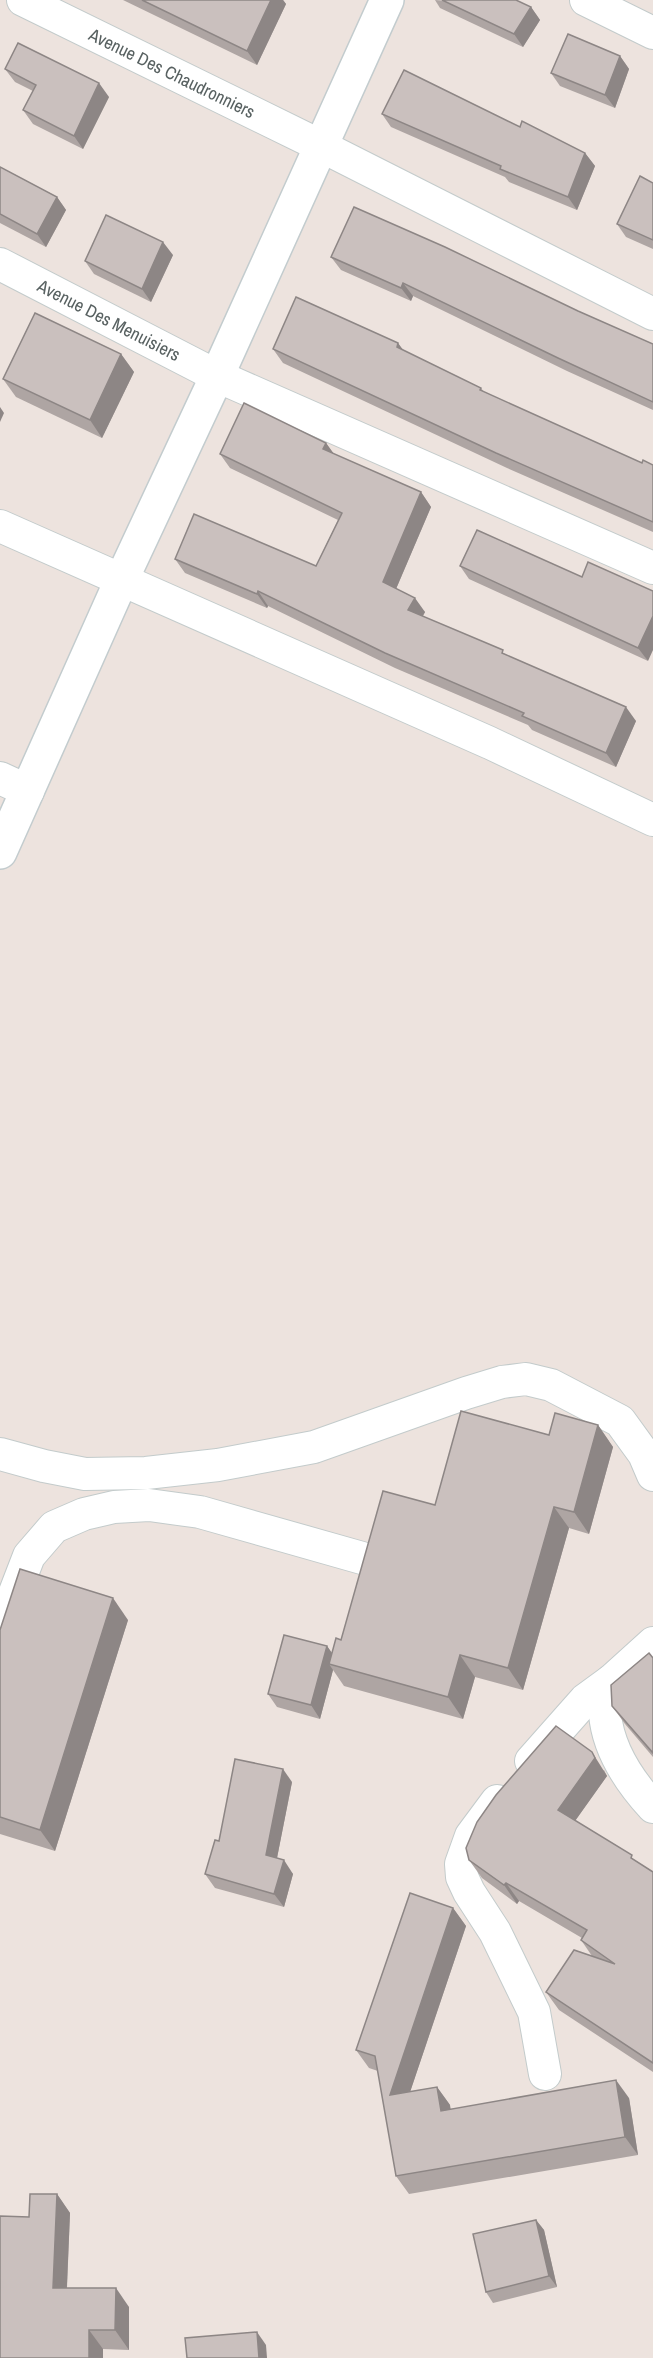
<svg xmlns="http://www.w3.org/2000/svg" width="653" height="2358" font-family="'Archivo Narrow',sans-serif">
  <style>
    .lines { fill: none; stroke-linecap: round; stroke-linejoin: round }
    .street-casing { stroke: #c3cbcb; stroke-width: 34 }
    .secondary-casing { stroke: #c3ccce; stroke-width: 36 }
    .street { stroke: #fff; stroke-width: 32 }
    .secondary { stroke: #fff; stroke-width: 33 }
    .wall { fill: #aea5a3 }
    .shaded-wall { fill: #8d8685 }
    .building { fill: #cac0be; stroke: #8d8685; stroke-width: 1.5 }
    .labels { text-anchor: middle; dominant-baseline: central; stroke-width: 4.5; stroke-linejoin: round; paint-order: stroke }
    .street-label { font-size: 18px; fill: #586161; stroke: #fff }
  </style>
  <rect width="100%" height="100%" fill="#ede3de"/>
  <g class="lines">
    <defs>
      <g id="street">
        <path d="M23,0L321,146L653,314"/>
        <path d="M586,0L653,33"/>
        <path d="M0,264L217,376L653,568"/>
        <path d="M0,526L490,743L653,820"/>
        <path d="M0,778L28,791"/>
        <path d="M0,1454L44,1466L85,1474L146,1473L218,1465L314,1447L466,1393L502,1382L526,1379L551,1385L620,1421L644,1454L653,1475"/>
        <path d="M0,1631L29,1556L54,1527L84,1514L114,1507L149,1505L200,1512L362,1558"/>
        <path d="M611,1681C609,1691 604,1704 605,1714C608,1749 630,1782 653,1807"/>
        <path d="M531,1761L585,1700L611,1681L653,1643"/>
        <path d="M497,1801L471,1836L461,1864L462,1877L469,1892L495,1932L534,2012L545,2074"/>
      </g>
      <path id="secondary" d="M0,852L121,581L217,376L387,0"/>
    </defs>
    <use href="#street" class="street-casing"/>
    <use href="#secondary" class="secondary-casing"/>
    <use href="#street" class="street"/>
    <use href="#secondary" class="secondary"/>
  </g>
  <g class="wall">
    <path d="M123,0H283L286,4L257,65Z"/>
    <path d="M435,0L531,7L540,20L523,47L440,8Z"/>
    <path d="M620,56L629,69L615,108L560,86L551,73Z"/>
    <path d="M5,69L109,97L83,149L33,124L23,110L33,91L15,82Z"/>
    <path d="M382,114L520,127L585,153L595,166L577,210L509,182L505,177L391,127Z"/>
    <path d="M0,167L57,197L66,210L46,247L0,223Z"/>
    <path d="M653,183V249L626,237L617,224Z"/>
    <path d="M173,255L151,302L94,274L85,261Z"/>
    <path d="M331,257L578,311L653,344V410L567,371L413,296L411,301L341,270Z"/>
    <path d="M398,343L403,351L481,388L484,392L642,463L653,465V532L507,468L283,363L273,349Z"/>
    <path d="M121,354L134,372L102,438L16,397L3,379Z"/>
    <path d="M326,443L334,454L421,492L431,507L396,589L425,612L423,616L507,655L636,721L616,767L532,730L528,725L395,668L268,606L267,608L185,573L175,559L316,566L338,520L230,468L220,454Z"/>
    <path d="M588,562L648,661L469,579L460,566L582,577Z"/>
    <path d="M598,1425L613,1447L589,1534L569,1528L523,1690L475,1677L463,1719L344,1686L333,1670L320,1719L277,1707L268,1694L327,1646L332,1653L435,1505L549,1435Z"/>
    <path d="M128,1620L55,1851L0,1834V1630Z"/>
    <path d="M653,1658V1757L625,1724L612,1706Z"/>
    <path d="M604,1770L607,1776L575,1821L653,1872V2072L559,2010L546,1992L592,1956L581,1940L582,1938L519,1901L517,1904L482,1878L469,1860Z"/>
    <path d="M292,1782L277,1858L293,1874L284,1907L215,1888L205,1874L219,1841Z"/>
    <path d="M453,1908L466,1926L410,2092L437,2087L450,2105V2109L629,2098L638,2155L409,2194L396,2176L378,2071L369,2068L356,2050Z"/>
    <path d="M57,2194L70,2213L67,2288L129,2307V2350L103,2349V2358L29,2217Z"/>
    <path d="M536,2220L544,2230L557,2287L493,2303L486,2292Z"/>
  </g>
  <g class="shaded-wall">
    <path d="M271,0H283L286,4L257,65L247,51Z"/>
    <path d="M531,7L540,20L523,47L514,34Z"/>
    <path d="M620,56L629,69L615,108L605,95Z"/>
    <path d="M99,83L109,97L83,149L74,136Z"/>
    <path d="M585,153L595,166L577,210L568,197Z"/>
    <path d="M57,197L66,210L46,247L37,234Z"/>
    <path d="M163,242L173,255L151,302L142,289Z"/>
    <path d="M403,283L413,296L411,301L401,288Z"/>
    <path d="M398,343L409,358L397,347Z"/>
    <path d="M121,354L134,372L102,438L90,420Z"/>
    <path d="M0,407L4,413L0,422Z"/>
    <path d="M326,443L336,457L323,449Z"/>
    <path d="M421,492L431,507L393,596L383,582Z"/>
    <path d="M258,591L268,606L267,608L257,594Z"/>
    <path d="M415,598L425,612L418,624L408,610Z"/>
    <path d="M653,616V650L648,661L638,648Z"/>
    <path d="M626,707L636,721L616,767L606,753Z"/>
    <path d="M598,1425L613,1447L589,1534L574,1512Z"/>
    <path d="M554,1507L569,1528L523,1690L508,1668Z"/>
    <path d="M113,1598L128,1620L55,1851L40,1830Z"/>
    <path d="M327,1646L336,1659L329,1664L333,1670L320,1719L311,1705Z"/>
    <path d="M460,1655L475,1677L463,1719L448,1697Z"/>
    <path d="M592,1752L607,1776L570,1828L558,1810Z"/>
    <path d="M283,1769L292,1782L275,1868L266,1855Z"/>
    <path d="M284,1860L293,1874L284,1907L274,1894Z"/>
    <path d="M506,1883L519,1901L517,1904L504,1885Z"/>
    <path d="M453,1908L466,1926L403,2113L390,2095Z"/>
    <path d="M616,2080L629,2098L638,2155L625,2137Z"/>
    <path d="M437,2087L450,2105L454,2129L441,2111Z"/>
    <path d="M57,2194L70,2213L66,2307L53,2288Z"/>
    <path d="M536,2220L544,2230L557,2287L549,2276Z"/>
    <path d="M116,2288L129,2307V2350L115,2330Z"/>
    <path d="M89,2330L103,2349V2358H89Z"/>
    <path d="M257,2332L266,2345L267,2358H259Z"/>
  </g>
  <g class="building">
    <path d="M142,0H271L247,51Z"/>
    <path d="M442,0H516L531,7L514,34Z"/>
    <path d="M568,34L620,56L605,95L551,73Z"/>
    <path d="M18,43L99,83L74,136L23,110L36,85L5,69Z"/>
    <path d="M404,70L520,127L522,121L585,153L568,197L500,169L501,166L382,114Z"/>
    <path d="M0,167L57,197L37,234L0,214Z"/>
    <path d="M640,176L653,183V240L617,224Z"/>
    <path d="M354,207L445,247L578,311L653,344V402L558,358L403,283L401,288L331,257Z"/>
    <path d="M106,215L163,242L142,289L85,261Z"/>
    <path d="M296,297L398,343L397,347L481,388L480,390L642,463L643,460L653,465V522L496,453L273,349Z"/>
    <path d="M35,313L121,354L90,420L3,379Z"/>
    <path d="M244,403L326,443L323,449L421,492L383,582L415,598L408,610L503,650L502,653L626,707L606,753L522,716L524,713L385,653L258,591L257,594L175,559L194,514L316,566L342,513L220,454Z"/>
    <path d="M477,530L582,577L588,562L653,591V616L638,648L460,566Z"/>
    <path d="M461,1411L549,1435L555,1413L598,1425L574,1512L554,1507L508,1668L460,1655L448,1697L329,1664L336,1638L341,1640L383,1491L435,1505Z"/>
    <path d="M20,1569L113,1598L40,1830L0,1817V1630Z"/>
    <path d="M284,1635L327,1646L311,1705L268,1694Z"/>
    <path d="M649,1653L653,1658V1753L612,1706L611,1685Z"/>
    <path d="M556,1726L592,1752L595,1758L558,1810L632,1855L631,1858L653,1872V2063L546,1992L574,1950L615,1964L581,1940L587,1930L506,1883L504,1885L469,1860L466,1848L477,1822L496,1795Z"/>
    <path d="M235,1759L283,1769L266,1855L284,1860L274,1894L205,1874L215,1840L219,1841Z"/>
    <path d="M410,1893L453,1908L390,2095L437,2087L441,2111L616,2080L625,2137L396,2176L375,2056L356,2050Z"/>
    <path d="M30,2194H57L53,2288H116L115,2330H89V2358H0V2216L29,2217Z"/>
    <path d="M536,2220L549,2276L486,2292L473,2234Z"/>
    <path d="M257,2332L259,2358H187L185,2338Z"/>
  </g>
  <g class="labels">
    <g class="street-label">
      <text transform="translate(172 73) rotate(26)">Avenue Des Chaudronniers</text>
      <text transform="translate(109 320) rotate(27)">Avenue Des Menuisiers</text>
    </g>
  </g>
</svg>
